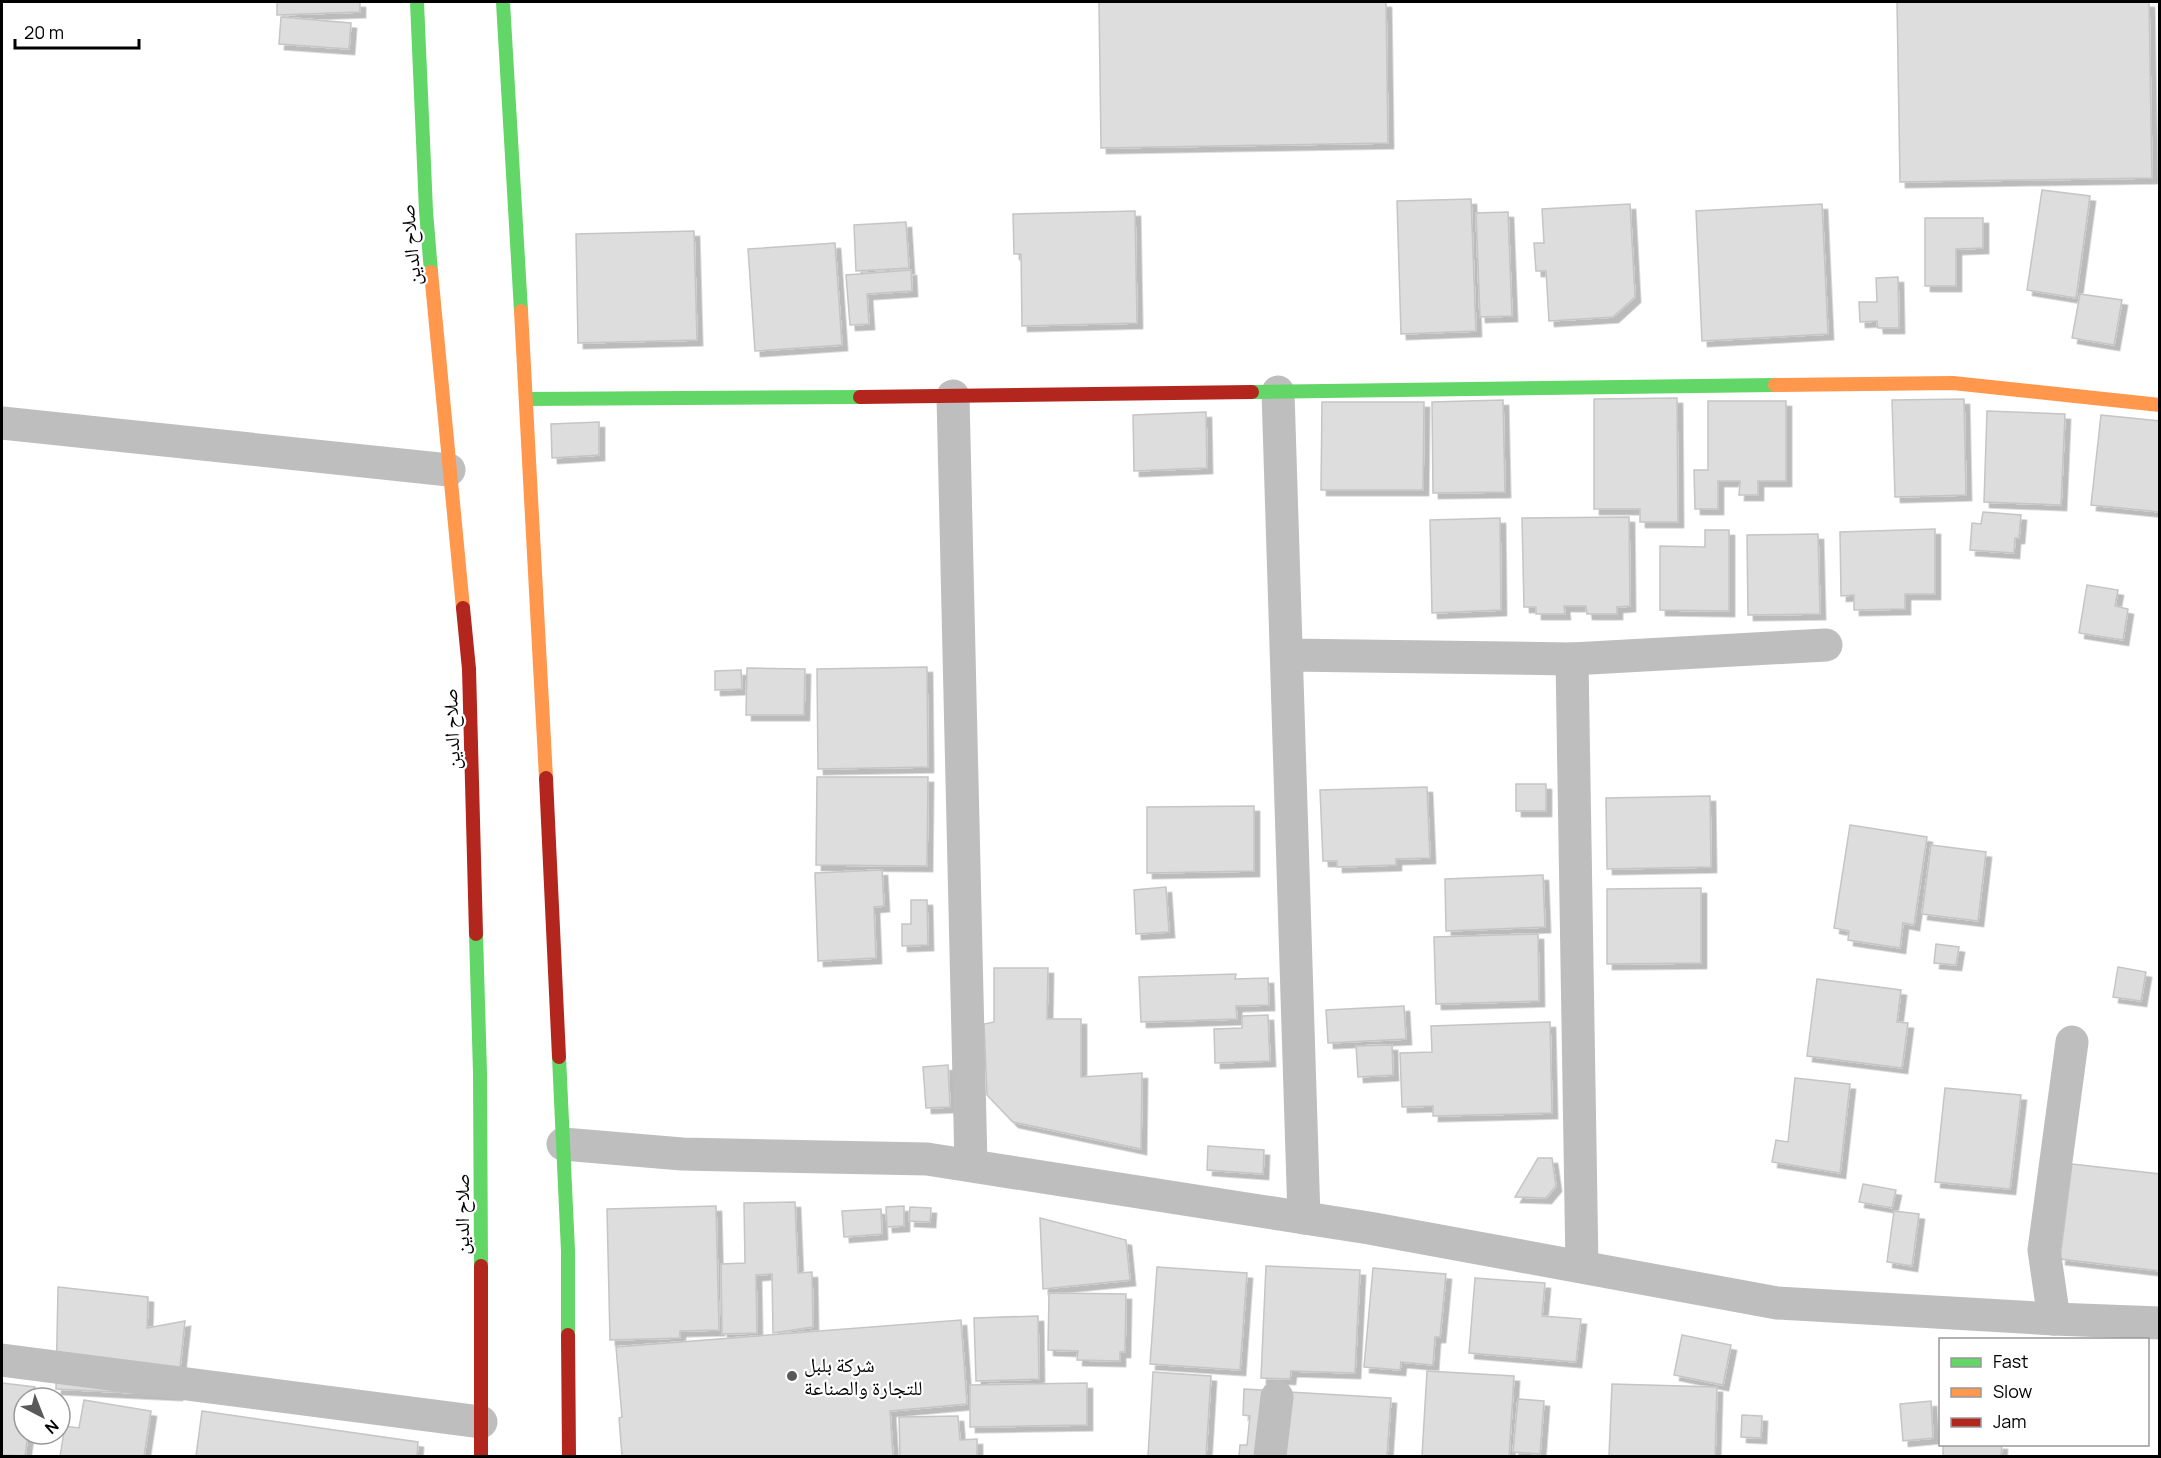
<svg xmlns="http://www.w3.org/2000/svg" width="2161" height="1458" font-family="Manrope,'Noto Naskh Arabic',sans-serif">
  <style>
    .building { fill: #ddd; stroke: #c5c5c5; stroke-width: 1.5; filter: url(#shadow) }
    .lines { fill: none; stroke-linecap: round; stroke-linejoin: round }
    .street { stroke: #bebebe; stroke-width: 33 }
    .fast { stroke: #63d668; stroke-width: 14 }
    .slow { stroke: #ff974d; stroke-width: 14 }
    .jam { stroke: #b3261e; stroke-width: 14 }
    .poi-dot { fill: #595959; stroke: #fff; stroke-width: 2 }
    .labels { text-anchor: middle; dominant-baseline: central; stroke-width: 4.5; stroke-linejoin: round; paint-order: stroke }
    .street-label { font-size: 20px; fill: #000; stroke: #fff }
    .poi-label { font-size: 20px; fill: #000; stroke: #fff; text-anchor: start }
  </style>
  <defs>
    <filter id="shadow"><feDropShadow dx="5.5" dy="5.5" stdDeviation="0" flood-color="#0004"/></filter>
  </defs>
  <rect width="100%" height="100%" fill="#fff"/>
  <g class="building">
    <path d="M277,2H360V12L277,15Z"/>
    <path d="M1099,2H1386L1388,143L1101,148Z"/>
    <path d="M1897,2H2149L2152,178L1900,182Z"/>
    <path d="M281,17L351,23L349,49L279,44Z"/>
    <path d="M2042,190L2090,196L2076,298L2027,290Z"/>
    <path d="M1471,199L1476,331L1401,334L1397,201Z"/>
    <path d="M1630,204L1635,297L1613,317L1549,321L1546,271H1536L1534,243H1544L1542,209Z"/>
    <path d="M1822,204L1828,334L1702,341L1696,211Z"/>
    <path d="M1135,211L1137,323L1022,326L1021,254H1014L1013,214Z"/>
    <path d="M1508,212L1512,316L1480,317L1476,213Z"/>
    <path d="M1925,218H1983V248L1956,249V286H1925Z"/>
    <path d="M906,222L909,268L856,271L854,225Z"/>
    <path d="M694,231L697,340L578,343L576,234Z"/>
    <path d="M835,243L842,345L755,351L748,249Z"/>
    <path d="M911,270L912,291L867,294L869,324L850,325L846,275Z"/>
    <path d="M1898,277L1899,328H1878L1877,321L1860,322L1859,302H1877L1876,278Z"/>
    <path d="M2080,294L2122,300L2114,345L2072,338Z"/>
    <path d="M1677,398L1678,522H1640V509H1594V399Z"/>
    <path d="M1964,399L1966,495L1895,497L1892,400Z"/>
    <path d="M1503,400L1505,492L1433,493L1432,402Z"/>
    <path d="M1708,401H1786V481H1758V495H1739L1740,481H1718V509H1695L1694,470H1708Z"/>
    <path d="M1322,402H1424L1423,490H1321Z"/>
    <path d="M1987,411L2065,414L2061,505L1984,502Z"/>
    <path d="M1206,412L1207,468L1134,471L1133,415Z"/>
    <path d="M2101,415L2160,421V512L2091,505Z"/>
    <path d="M599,422V455L552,458L551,424Z"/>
    <path d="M1983,512L2021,515L2019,538H2015L2014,553L1970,550L1972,523L1981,524Z"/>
    <path d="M1629,517L1630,606L1617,607V614H1587L1586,606H1564L1565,614H1536V607H1524L1522,518Z"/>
    <path d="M1500,518L1501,610L1432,613L1430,520Z"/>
    <path d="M1935,529V594H1905V609L1854,610V595L1841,596L1840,532Z"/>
    <path d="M1705,530H1729V611L1660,610V546L1705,547Z"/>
    <path d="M1818,534L1820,614L1748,615L1747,535Z"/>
    <path d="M2087,585L2118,590L2115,606L2128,609L2123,640L2079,633Z"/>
    <path d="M927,667L928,767L818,769L817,669Z"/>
    <path d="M747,668L805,669L804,715H746Z"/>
    <path d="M741,670L742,689L715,690V671Z"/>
    <path d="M817,777H928L927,866L816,865Z"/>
    <rect x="1516" y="784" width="30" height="27"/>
    <path d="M1427,787L1430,858L1396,859V865L1337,867V861H1323L1320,790Z"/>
    <path d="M1710,796L1711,867L1607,869L1606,798Z"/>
    <path d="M1254,806V871L1147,873V807Z"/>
    <path d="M1850,825L1927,837L1914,925L1903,923L1900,948L1848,940L1849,931L1834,928Z"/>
    <path d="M1931,845L1986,852L1978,921L1922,914Z"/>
    <path d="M882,870L884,906L874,907L876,958L818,961L815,873Z"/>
    <path d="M1543,875L1545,927L1446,931L1445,879Z"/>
    <path d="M1166,887L1169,932L1136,934L1134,890Z"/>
    <path d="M1701,888V963L1607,964V889Z"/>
    <path d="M911,900H927L928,945L902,946V924H911Z"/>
    <path d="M1538,934L1539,1001L1436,1004L1434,937Z"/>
    <path d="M1936,944L1959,947L1956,965L1934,963Z"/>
    <path d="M2118,967L2146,972L2141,1001L2113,997Z"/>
    <path d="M994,968H1048L1047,1019H1081V1077L1142,1073L1141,1149L1013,1122L987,1095L984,1024L994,1022Z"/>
    <path d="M1236,974L1235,979L1268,978L1269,1005L1236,1006L1237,1019L1141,1022L1139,977Z"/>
    <path d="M1817,979L1901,990L1897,1022L1908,1023L1902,1068L1807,1056Z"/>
    <path d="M1404,1006L1406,1039L1328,1043L1326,1010Z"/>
    <path d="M1268,1015L1270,1061L1215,1063L1214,1029L1242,1028V1016Z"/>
    <path d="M1550,1022L1552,1113L1433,1116V1106L1402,1107L1400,1053L1432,1052L1431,1026Z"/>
    <path d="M1392,1045L1393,1075L1358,1077L1356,1046Z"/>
    <path d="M948,1065L950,1107L926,1108L923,1067Z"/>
    <path d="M1795,1078L1850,1084L1840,1173L1772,1162L1776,1140L1788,1142Z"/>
    <path d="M1945,1088L2021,1095L2010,1189L1935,1182Z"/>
    <path d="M1208,1146L1264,1150L1263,1174L1207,1170Z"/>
    <path d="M1538,1158H1552L1556,1186L1546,1198L1515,1197Z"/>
    <path d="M2072,1164L2160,1174V1271L2060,1259Z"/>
    <path d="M1863,1184L1896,1190L1892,1208L1859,1202Z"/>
    <path d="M795,1202L798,1273L812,1272L813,1327L773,1333L772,1274L756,1275L757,1333L722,1334L721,1264L745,1263L744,1203Z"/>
    <path d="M716,1206L719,1330L680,1331V1338L610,1340L607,1209Z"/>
    <path d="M904,1206V1226L887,1227L886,1207Z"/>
    <path d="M910,1207L931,1208L930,1222L909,1221Z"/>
    <path d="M881,1209L882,1234L844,1237L842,1211Z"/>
    <path d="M1894,1211L1919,1214L1912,1266L1887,1262Z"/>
    <path d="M1040,1218L1126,1240L1130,1280L1043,1289Z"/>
    <path d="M1266,1266L1360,1270L1355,1373L1291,1371L1290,1379L1261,1378Z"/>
    <path d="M1157,1267L1247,1273L1240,1370L1150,1364Z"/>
    <path d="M1373,1268L1446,1274L1440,1337H1435L1433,1365L1401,1362L1400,1370L1364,1367Z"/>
    <path d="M1475,1278L1545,1283L1542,1316L1581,1319L1576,1362L1469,1353Z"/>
    <path d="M58,1287L148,1297L147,1328L185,1321L177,1395L56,1389Z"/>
    <path d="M1049,1293L1126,1294L1125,1352H1120V1361L1077,1360L1078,1351L1048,1350Z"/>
    <path d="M1038,1316L1039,1379L976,1381L974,1318Z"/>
    <path d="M961,1320L967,1404L890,1411L893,1456H622L619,1418L622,1417L616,1347Z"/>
    <path d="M1682,1335L1731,1345L1723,1385L1674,1375Z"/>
    <path d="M1427,1371L1514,1376L1509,1456H1422Z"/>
    <path d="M1153,1372L1211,1376L1206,1456H1148Z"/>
    <path d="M2,1383L35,1387L33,1398H24V1434H28L25,1456L2,1455Z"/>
    <path d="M1087,1383V1425L970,1427V1385Z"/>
    <path d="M1612,1384L1717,1387L1715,1456H1609Z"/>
    <path d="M1244,1389L1262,1390L1258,1456H1239L1240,1445H1247L1250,1416L1243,1415Z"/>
    <path d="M1289,1392L1391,1398L1387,1456H1285Z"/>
    <path d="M1518,1399L1544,1401L1540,1454L1513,1452Z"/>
    <path d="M84,1400L151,1411L144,1456H60L65,1426L79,1428Z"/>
    <path d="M1931,1401L1933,1438L1903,1441L1900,1404Z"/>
    <path d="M202,1411L418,1442L417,1456H196Z"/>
    <path d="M1742,1415L1762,1416L1761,1438L1741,1437Z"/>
    <path d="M958,1416L960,1440L977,1439V1456H900L899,1417Z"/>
    <path d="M1943,1444H2002L2001,1456H1943Z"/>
  </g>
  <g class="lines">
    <g class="street">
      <path d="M1278,392L1304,1218"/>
      <path d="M953,396L971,1165"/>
      <path d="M2,423L449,470"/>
      <path d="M1287,655L1572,659L1826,645"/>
      <path d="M1572,659L1582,1267"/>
      <path d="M563,1144L682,1154L927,1159L1369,1228L1777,1303L2054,1319L2160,1323"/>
      <path d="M2054,1319L2044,1250L2072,1042"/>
      <path d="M2,1360L481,1422"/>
      <path d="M1270,1456L1277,1397"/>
    </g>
    <g class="fast">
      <path d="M417,2L426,211L431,272"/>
      <path d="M503,2L521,311"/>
      <path d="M1252,392L1775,385"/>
      <path d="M526,399L860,397"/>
      <path d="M476,934L480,1073L481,1266"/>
      <path d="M559,1057L568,1251V1335"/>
    </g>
    <g class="slow">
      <path d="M431,272L463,608"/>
      <path d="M521,311L546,778"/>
      <path d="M1775,385L1953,383L2160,405"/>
    </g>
    <g class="jam">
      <path d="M860,397L1252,392"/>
      <path d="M463,608L469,669L476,934"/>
      <path d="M546,778L559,1057"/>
      <path d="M481,1266V1456"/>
      <path d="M568,1335L569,1456"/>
    </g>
  </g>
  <circle class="poi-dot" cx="792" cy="1376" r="6"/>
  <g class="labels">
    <g class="street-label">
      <text transform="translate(410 245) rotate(-95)">صلاح الدين</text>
      <text transform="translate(451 729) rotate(-92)">صلاح الدين</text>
      <text transform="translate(461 1214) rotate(-90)">صلاح الدين</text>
    </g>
    <g class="poi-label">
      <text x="804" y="1364">شركة بلبل<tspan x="804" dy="23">للتجارة والصناعة</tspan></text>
    </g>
  </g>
  <rect width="2161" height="1458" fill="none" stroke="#000000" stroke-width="6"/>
  <rect x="1939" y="1338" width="210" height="108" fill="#ffffff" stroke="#999999" stroke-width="1.5"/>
  <rect x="1951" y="1358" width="30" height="9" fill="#63d668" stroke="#999999" stroke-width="1.5"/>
  <text x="1993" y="1368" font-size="18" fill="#000000">Fast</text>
  <rect x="1951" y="1388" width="30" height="9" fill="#ff974d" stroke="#999999" stroke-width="1.5"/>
  <text x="1993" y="1398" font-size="18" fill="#000000">Slow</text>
  <rect x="1951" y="1418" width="30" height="9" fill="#b3261e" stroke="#999999" stroke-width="1.5"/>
  <text x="1993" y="1428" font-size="18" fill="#000000">Jam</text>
  <g transform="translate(42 1416) rotate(138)"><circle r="28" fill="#ffffff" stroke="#999999" stroke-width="1.5"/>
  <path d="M0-4.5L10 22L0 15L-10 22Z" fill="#595959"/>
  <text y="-9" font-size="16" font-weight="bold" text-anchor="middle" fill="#000000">N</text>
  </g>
  <path d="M15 39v9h124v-9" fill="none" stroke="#000000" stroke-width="3"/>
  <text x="24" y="39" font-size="18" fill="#000000" stroke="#ffffff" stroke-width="4.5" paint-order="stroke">20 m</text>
</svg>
